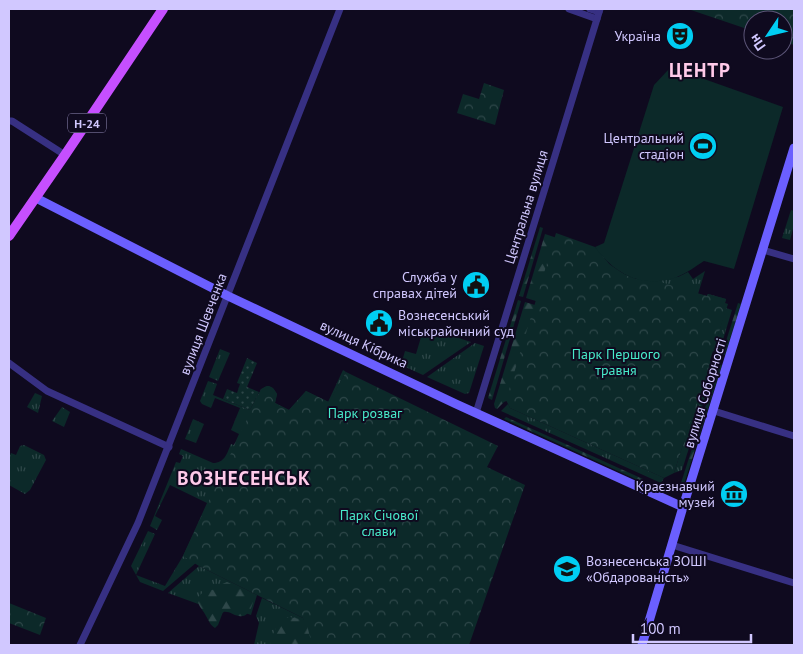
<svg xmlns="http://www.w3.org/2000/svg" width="803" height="654" font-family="'PT Sans',sans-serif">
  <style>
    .grass { fill: url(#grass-tufts) }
    .forest { fill: url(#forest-firs) }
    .park { fill: url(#park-crowns) }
    .garden { fill: url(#garden-dots) }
    .pitch { fill: #0c2929 }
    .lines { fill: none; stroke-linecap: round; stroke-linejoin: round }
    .minor { stroke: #373083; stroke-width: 7 }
    .secondary { stroke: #6b5fff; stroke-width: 9 }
    .primary { stroke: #c64fff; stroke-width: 10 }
    .labels { text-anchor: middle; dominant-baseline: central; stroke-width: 4; stroke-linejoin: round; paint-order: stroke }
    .shield { fill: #0f0a1f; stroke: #978fbc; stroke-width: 1 }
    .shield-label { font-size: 12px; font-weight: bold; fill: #d1c8ff }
    .poi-label { font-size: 14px; fill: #d1c8ff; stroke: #0f0a1f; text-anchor: end }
    .street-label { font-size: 14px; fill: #d1c8ff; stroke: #0f0a1f }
    .park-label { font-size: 14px; fill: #48ebca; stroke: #0f0a1f }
    .district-label { font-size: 19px; font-weight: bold; letter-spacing: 1px; fill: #ffcae9; stroke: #0f0a1f }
  </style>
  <defs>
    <pattern id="grass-tufts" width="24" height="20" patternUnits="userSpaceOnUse" patternTransform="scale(1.25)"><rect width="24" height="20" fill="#0c2929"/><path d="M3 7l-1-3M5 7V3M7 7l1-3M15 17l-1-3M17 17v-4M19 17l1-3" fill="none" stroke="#2e4749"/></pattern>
    <pattern id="forest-firs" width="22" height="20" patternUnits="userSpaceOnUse" patternTransform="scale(1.25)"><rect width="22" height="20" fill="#0c2929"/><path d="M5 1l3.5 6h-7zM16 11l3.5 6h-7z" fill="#2e4749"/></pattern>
    <pattern id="park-crowns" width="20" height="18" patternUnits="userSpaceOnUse" patternTransform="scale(1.25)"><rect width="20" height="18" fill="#0c2929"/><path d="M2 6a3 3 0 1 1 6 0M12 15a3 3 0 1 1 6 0" fill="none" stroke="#2e4749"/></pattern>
    <pattern id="garden-dots" width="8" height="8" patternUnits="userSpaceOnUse" patternTransform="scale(1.25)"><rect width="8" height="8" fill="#0c2929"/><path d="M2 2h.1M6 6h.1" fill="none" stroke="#2e4749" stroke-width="1.8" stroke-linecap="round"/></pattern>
  </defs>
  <rect width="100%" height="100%" fill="#0f0a1f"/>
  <g class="grass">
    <path d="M791,210L794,211V225L790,240L782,238Z"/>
    <path d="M595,247L609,264L617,271L636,279L678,277L688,272L693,279L705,271L698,294L707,296L708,294L726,299L725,303L646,285L609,269Z"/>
    <path d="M726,308L732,310L719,353L713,351Z"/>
    <path d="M424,327L471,342L423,375L401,365L405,351L416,354Z"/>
    <path d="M475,343L484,346L469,393L465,394L427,377Z"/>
    <path d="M220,349L230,353L218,381L209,377Z"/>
    <path d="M709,361L716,363L682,470L674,473Z"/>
    <path d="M343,370L346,372L317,425L197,562L163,591L140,582L131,566L148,531L155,534L136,575L165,586L183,556L207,503L170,485L155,516L162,520L157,530L150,526L176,462L180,463L183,456L179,454L181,449L213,463C225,463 227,453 231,444L234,445L239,434L231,430L240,408L215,398L211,408L202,404L200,401L208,381L217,384L213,395L250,410C255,401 265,372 277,394L275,403L289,410L306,391L328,402Z"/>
    <path d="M35,393L42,396L38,413L27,407Z"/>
    <path d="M508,404L510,408L664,478L661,483L501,411Z"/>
    <path d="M62,407L70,412L64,427L52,421Z"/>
    <path d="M193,419L204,424L196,443L185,439Z"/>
    <path d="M24,445L44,455L46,460L30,490L25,494L9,485V457L11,453L16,455L20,446Z"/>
    <path d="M199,566L257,595L251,615L226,606L223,613L168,593Z"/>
    <path d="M262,598L303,618L304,625L277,645H254L259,623L256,616Z"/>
  </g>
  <g class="forest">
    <path d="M540,227L543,228L523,297L519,296Z"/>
    <path d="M545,234L557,238L582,315L526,298Z"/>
    <path d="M518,300L521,301L492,400L488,398Z"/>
    <path d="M525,302L578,318L534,389L504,402L497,409L495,408L494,404Z"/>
    <path d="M738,303L741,304L725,355L722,354Z"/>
    <path d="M719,364L722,365L684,484L681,483Z"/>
    <path d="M506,417L643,479L642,482L504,419Z"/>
    <path d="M227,582L246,590L254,596C253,604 250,618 239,616C232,615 230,611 223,612L218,625L215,628C210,625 209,621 206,616C204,611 198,606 198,601C198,592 209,589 216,590L220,587V585Z"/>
    <path d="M290,617L309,621L340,645H271L270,640L280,620Z"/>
  </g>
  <g class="park">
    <path d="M688,9H794V45L783,41V20H753V31Z"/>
    <path d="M484,83L504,90L495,125L457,113L463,94L479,99Z"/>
    <path d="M556,233L595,247L609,264L627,276L636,279L657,281L707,296L708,294L726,299L725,303L728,304L674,473L664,478L510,408L506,400Z"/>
    <path d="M346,372L498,446L487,467L525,485L469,645H312L307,625H304L303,618L199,566L183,556L261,389L267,386L273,388L277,394L275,403L289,410L306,391L329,402Z"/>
    <path d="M9,603L46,618L40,635L9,623Z"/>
  </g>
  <path class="garden" d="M247,358L257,363L247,387L259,392L250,410L223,399L227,389L237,393L240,384L237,383Z"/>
  <path class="pitch" d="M669,69H676L783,107L734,269L704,261C696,266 687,273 677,277C643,289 615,275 595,247L604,243L654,85Z"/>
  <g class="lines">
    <g class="minor">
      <path d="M569,9L597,19"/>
      <path d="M590,9L599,12"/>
      <path d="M9,121H12L65,155"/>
      <path d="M763,250L794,259"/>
      <path d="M9,363L47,391L169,447"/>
      <path d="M714,411L794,436"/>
      <path d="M476,413L600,9"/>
      <path d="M672,545L794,583"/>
      <path d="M80,645L138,523L340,9"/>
    </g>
    <g class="secondary">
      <path d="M36,198L228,296L456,404L683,507"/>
      <path d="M642,645L683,507L794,148"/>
    </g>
    <path class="primary" d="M9,236L65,155L163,9"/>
  </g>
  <defs>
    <symbol id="theatre-disc" viewBox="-11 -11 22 22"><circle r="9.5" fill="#00cef3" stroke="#0f0a1f"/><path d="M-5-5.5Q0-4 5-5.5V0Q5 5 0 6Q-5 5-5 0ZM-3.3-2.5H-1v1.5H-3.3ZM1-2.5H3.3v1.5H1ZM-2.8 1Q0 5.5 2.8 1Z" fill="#111"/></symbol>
    <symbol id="stadium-disc" viewBox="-11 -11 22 22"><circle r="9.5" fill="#00cef3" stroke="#0f0a1f"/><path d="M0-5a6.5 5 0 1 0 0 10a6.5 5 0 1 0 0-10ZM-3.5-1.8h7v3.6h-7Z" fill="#111"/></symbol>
    <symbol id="civic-disc" viewBox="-11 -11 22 22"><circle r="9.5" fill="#00cef3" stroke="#0f0a1f"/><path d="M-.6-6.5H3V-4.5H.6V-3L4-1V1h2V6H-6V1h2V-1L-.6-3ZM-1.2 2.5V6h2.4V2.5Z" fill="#111"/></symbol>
    <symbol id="museum-disc" viewBox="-11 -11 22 22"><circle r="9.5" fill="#00cef3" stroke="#0f0a1f"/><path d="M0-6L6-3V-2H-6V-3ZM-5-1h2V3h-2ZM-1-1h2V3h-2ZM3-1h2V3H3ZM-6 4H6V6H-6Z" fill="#111"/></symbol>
    <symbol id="school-disc" viewBox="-11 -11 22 22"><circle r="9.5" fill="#00cef3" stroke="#0f0a1f"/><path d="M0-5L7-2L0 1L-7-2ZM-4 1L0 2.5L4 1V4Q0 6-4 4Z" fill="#111"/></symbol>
  </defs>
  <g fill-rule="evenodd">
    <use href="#theatre-disc" x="664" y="20" width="32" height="32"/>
    <use href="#stadium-disc" x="687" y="130" width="32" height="32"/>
    <use href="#civic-disc" x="460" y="269" width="32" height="32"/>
    <use href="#civic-disc" x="363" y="307" width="32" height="32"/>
    <use href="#museum-disc" x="718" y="478" width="32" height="32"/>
    <use href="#school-disc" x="551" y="553" width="32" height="32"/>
  </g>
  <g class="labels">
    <rect class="shield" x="68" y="113.5" width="38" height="19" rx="4"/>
    <g class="shield-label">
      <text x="87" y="123">Н-24</text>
    </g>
    <g class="poi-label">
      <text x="661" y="36">Україна</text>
      <text x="684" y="138">Центральний<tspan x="684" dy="16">стадіон</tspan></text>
      <text x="457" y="277">Служба у<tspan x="457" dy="16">справах дітей</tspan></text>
      <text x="398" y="315" text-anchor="start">Вознесенський<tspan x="398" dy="16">міськрайонний суд</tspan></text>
      <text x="715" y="486">Краєзнавчий<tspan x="715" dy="16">музей</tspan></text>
      <text x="586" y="561" text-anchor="start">Вознесенська ЗОШІ<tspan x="586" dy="16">«Обдарованість»</tspan></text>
    </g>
    <g class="street-label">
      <text transform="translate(526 207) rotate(-73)">Центральна вулиця</text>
      <text transform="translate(203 324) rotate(-69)">вулиця Шевченка</text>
      <text transform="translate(364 344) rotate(25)">вулиця Кібрика</text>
      <text transform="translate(705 393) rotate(-73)">вулиця Соборності</text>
    </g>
    <g class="park-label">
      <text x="616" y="354">Парк Першого<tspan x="616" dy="16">травня</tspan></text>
      <text x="365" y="413">Парк розваг</text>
      <text x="379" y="515">Парк Січової<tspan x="379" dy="16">слави</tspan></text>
    </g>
    <g class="district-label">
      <text x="700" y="70">ЦЕНТР</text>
      <text x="244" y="478">ВОЗНЕСЕНСЬК</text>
    </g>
  </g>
  <rect width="803" height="654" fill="none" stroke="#d1c8ff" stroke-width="20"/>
  <g transform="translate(768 35) rotate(235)"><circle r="24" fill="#0f0a1f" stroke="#5d5679"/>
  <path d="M0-4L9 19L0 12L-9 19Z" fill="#00cef3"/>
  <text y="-8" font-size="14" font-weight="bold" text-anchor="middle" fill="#d1c8ff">Пн</text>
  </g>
  <path d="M633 634v8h118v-8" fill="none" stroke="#d1c8ff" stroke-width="2.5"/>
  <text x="640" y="634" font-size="15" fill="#d1c8ff" stroke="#0f0a1f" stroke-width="4" paint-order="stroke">100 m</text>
</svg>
